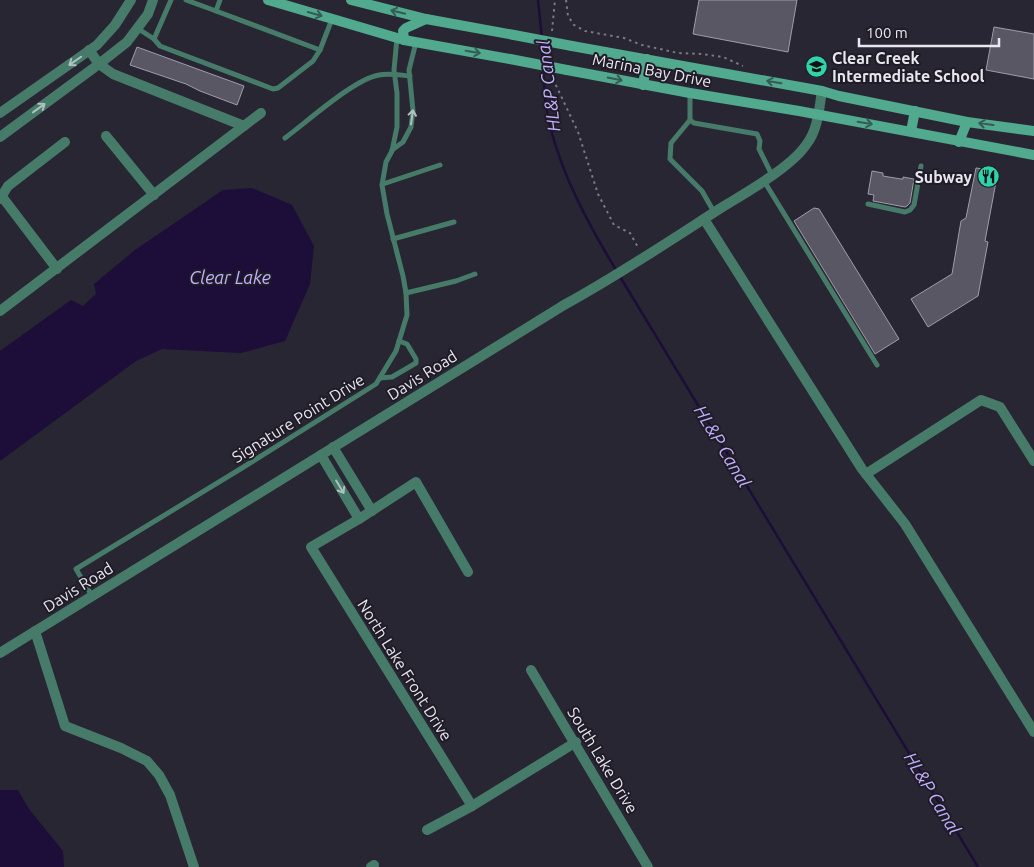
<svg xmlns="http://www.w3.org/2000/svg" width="1034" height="867" font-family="Ubuntu,sans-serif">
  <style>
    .water { fill: #1c0d39 }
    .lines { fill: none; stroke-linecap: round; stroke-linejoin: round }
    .stream { stroke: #1c0d39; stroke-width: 2.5 }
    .building { fill: #595764; stroke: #9f9cac }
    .path { stroke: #7b7983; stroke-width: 2; stroke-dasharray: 2.5 4; stroke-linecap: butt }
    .service { stroke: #467a69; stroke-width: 5 }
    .minor { stroke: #467a69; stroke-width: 10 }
    .secondary { stroke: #51a98e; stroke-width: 10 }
    .secondary-bridge { stroke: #51a98e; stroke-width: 10 }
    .oneway { stroke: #365b56 }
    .oneway2 { stroke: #afc0bf }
    .labels { text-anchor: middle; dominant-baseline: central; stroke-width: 4; stroke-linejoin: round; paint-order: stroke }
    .poi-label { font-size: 16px; font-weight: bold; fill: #e8e6ee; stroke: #1f1c28; text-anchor: start }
    .street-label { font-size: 16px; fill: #e8e6ee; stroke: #1f1c28 }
    .water-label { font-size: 18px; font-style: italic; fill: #c2b0fe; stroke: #1f1c28 }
  </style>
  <rect width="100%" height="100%" fill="#282632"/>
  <g class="water">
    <path d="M252,188L292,205L314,246L310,284L285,341L241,353L162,349L136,361L0,461V351L71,300L83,306L96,294L94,284L135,250L223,190Z"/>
    <path d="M0,790H18L29,809L63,851L64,867H0Z"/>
  </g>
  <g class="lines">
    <g class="stream">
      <path d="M538,0L542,38"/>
      <path d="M542,44L543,63"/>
      <path d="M543,69C544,87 545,108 550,126C563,178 589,225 616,270"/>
      <path d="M619,275L978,867"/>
    </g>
  </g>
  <g class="building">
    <path d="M699,0H797L788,52L693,34Z"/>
    <path d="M994,27L1034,34V79L986,70Z"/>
    <path d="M137,47L244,86L237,105L200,91L186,84L130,65Z"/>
    <path d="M976,168L998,171L985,241L988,242L978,296L928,327L911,299L952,274L961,221L966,218Z"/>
    <path d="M872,171L883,173V176L901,179H903V177L914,179L910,203L907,206L905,207L873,201L874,195L868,194Z"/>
    <path d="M814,208L819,209L899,339L875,354L794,221Z"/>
  </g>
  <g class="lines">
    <g class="path">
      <path d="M566,0L568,16L574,25L585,31L624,38L642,45L678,53L702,54L723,57L743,66"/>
      <path d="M552,31L555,0"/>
      <path d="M553,79L578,132L598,194L614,225L630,233L639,249"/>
    </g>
    <g class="service">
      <path d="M186,0L216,11"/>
      <path d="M220,0L216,11L320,50L332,19"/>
      <path d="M137,28L154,39L171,0"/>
      <path d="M154,39L160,46L273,89L278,88L313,61L320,50"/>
      <path d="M690,93V120L694,123L757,134L760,141L759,149L772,175"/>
      <path d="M690,120L671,143L670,159L702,191L714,212"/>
      <path d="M285,138C307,122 354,79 379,75C389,73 400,75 410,76"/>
      <path d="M392,150L403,142L411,127L413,111L409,70L416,42"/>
      <path d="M764,181L877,365"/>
      <path d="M383,184L440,165"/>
      <path d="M868,204L905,212L910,210L914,205L921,166"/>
      <path d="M393,239L454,222"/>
      <path d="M406,293L456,281L475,274"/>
      <path d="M380,378L392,377L416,363V359L407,344L399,341"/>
      <path d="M92,596L76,569L242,468L376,384L396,351L407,315L406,293L403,276L387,214L382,185L386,162L392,151L397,127V93L394,70L397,38"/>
    </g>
    <g class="minor">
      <path d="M89,50L99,64L113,74L244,126"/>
      <path d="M0,113L97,45L115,25L131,0"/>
      <path d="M106,136L154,195"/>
      <path d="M0,137L99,64L127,42L148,14L153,0"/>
      <path d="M0,194L57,269"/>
      <path d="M0,199L8,186L65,142"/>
      <path d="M704,219L862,469L905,524L1034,732"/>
      <path d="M0,311L261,113"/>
      <path d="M333,447L372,511"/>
      <path d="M321,455L359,519"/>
      <path d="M866,474L981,400L1000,407L1034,461"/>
      <path d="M468,572L416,482L359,519L311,547L472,806"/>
      <path d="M35,631L65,726L121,748L147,761L159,775L170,795L194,867"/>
      <path d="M0,653L564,305C619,275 671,240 724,206C747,192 791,167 806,145C818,130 819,109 822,91"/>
      <path d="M531,670L648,867"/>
      <path d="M427,830L472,806L576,742"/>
      <path d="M371,867L374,865"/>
    </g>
    <g class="secondary">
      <path d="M268,0L404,40L510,59"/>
      <path d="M351,0L426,19L514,35"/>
      <path d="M404,40L403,31L406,28L426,19"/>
      <path d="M572,46L822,91L839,96L967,122L1034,131"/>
      <path d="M567,70L690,93L799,111L1034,155"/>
      <path d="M643,85L647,59"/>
      <path d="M911,131L915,111"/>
      <path d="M959,142L967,122"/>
    </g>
    <g class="secondary-bridge">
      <path d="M514,35L572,46"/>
      <path d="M510,59L567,70"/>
    </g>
  </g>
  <defs><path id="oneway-shaft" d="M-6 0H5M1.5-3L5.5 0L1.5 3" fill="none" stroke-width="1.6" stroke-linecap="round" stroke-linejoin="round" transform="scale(1.25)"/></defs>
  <g class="oneway">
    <use href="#oneway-shaft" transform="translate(398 12) rotate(-166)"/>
    <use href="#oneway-shaft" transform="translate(315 14) rotate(16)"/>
    <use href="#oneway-shaft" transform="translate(473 52) rotate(10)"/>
    <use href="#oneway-shaft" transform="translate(615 79) rotate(11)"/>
    <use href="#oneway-shaft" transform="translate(774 82) rotate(-170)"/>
    <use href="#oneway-shaft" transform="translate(865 123) rotate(10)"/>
    <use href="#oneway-shaft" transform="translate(986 124) rotate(-172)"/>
  </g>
  <g class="oneway2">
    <use href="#oneway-shaft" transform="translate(75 61) rotate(145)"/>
    <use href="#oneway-shaft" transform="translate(39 108) rotate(-36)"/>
    <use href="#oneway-shaft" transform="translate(412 117) rotate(-82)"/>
    <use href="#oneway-shaft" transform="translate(340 487) rotate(59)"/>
  </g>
  <defs>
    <symbol id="school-disc" viewBox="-11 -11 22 22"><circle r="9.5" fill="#2fd4aa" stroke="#1f1c28"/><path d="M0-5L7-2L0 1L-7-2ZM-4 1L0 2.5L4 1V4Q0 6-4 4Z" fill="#111"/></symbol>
    <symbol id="restaurant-disc" viewBox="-11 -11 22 22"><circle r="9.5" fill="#2fd4aa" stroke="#1f1c28"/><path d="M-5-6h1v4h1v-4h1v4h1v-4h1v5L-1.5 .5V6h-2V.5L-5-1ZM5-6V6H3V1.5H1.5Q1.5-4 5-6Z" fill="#111"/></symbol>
  </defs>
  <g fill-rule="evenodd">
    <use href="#school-disc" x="804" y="54" width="25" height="25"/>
    <use href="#restaurant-disc" x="976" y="164" width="25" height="25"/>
  </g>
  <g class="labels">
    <g class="poi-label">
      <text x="832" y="58">Clear Creek<tspan x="832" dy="18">Intermediate School</tspan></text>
      <text x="972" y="177" text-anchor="end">Subway</text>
    </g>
    <g class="street-label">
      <text transform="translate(652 70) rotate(11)">Marina Bay Drive</text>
      <text transform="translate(422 375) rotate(-32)">Davis Road</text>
      <text transform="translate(298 418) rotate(-32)">Signature Point Drive</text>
      <text transform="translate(78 587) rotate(-32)">Davis Road</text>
      <text transform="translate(405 670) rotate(58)">North Lake Front Drive</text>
      <text transform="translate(603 760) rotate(59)">South Lake Drive</text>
    </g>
    <g class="water-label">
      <text transform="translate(548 86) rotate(-97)">HL&amp;P Canal</text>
      <text x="230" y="277">Clear Lake</text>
      <text transform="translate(723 446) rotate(59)">HL&amp;P Canal</text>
      <text transform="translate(933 793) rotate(59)">HL&amp;P Canal</text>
    </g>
  </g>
  <path d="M859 38v8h140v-8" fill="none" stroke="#e8e6ee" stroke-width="2.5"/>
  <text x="866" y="38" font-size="15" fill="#e8e6ee" stroke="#1f1c28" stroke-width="4" paint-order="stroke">100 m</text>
</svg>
